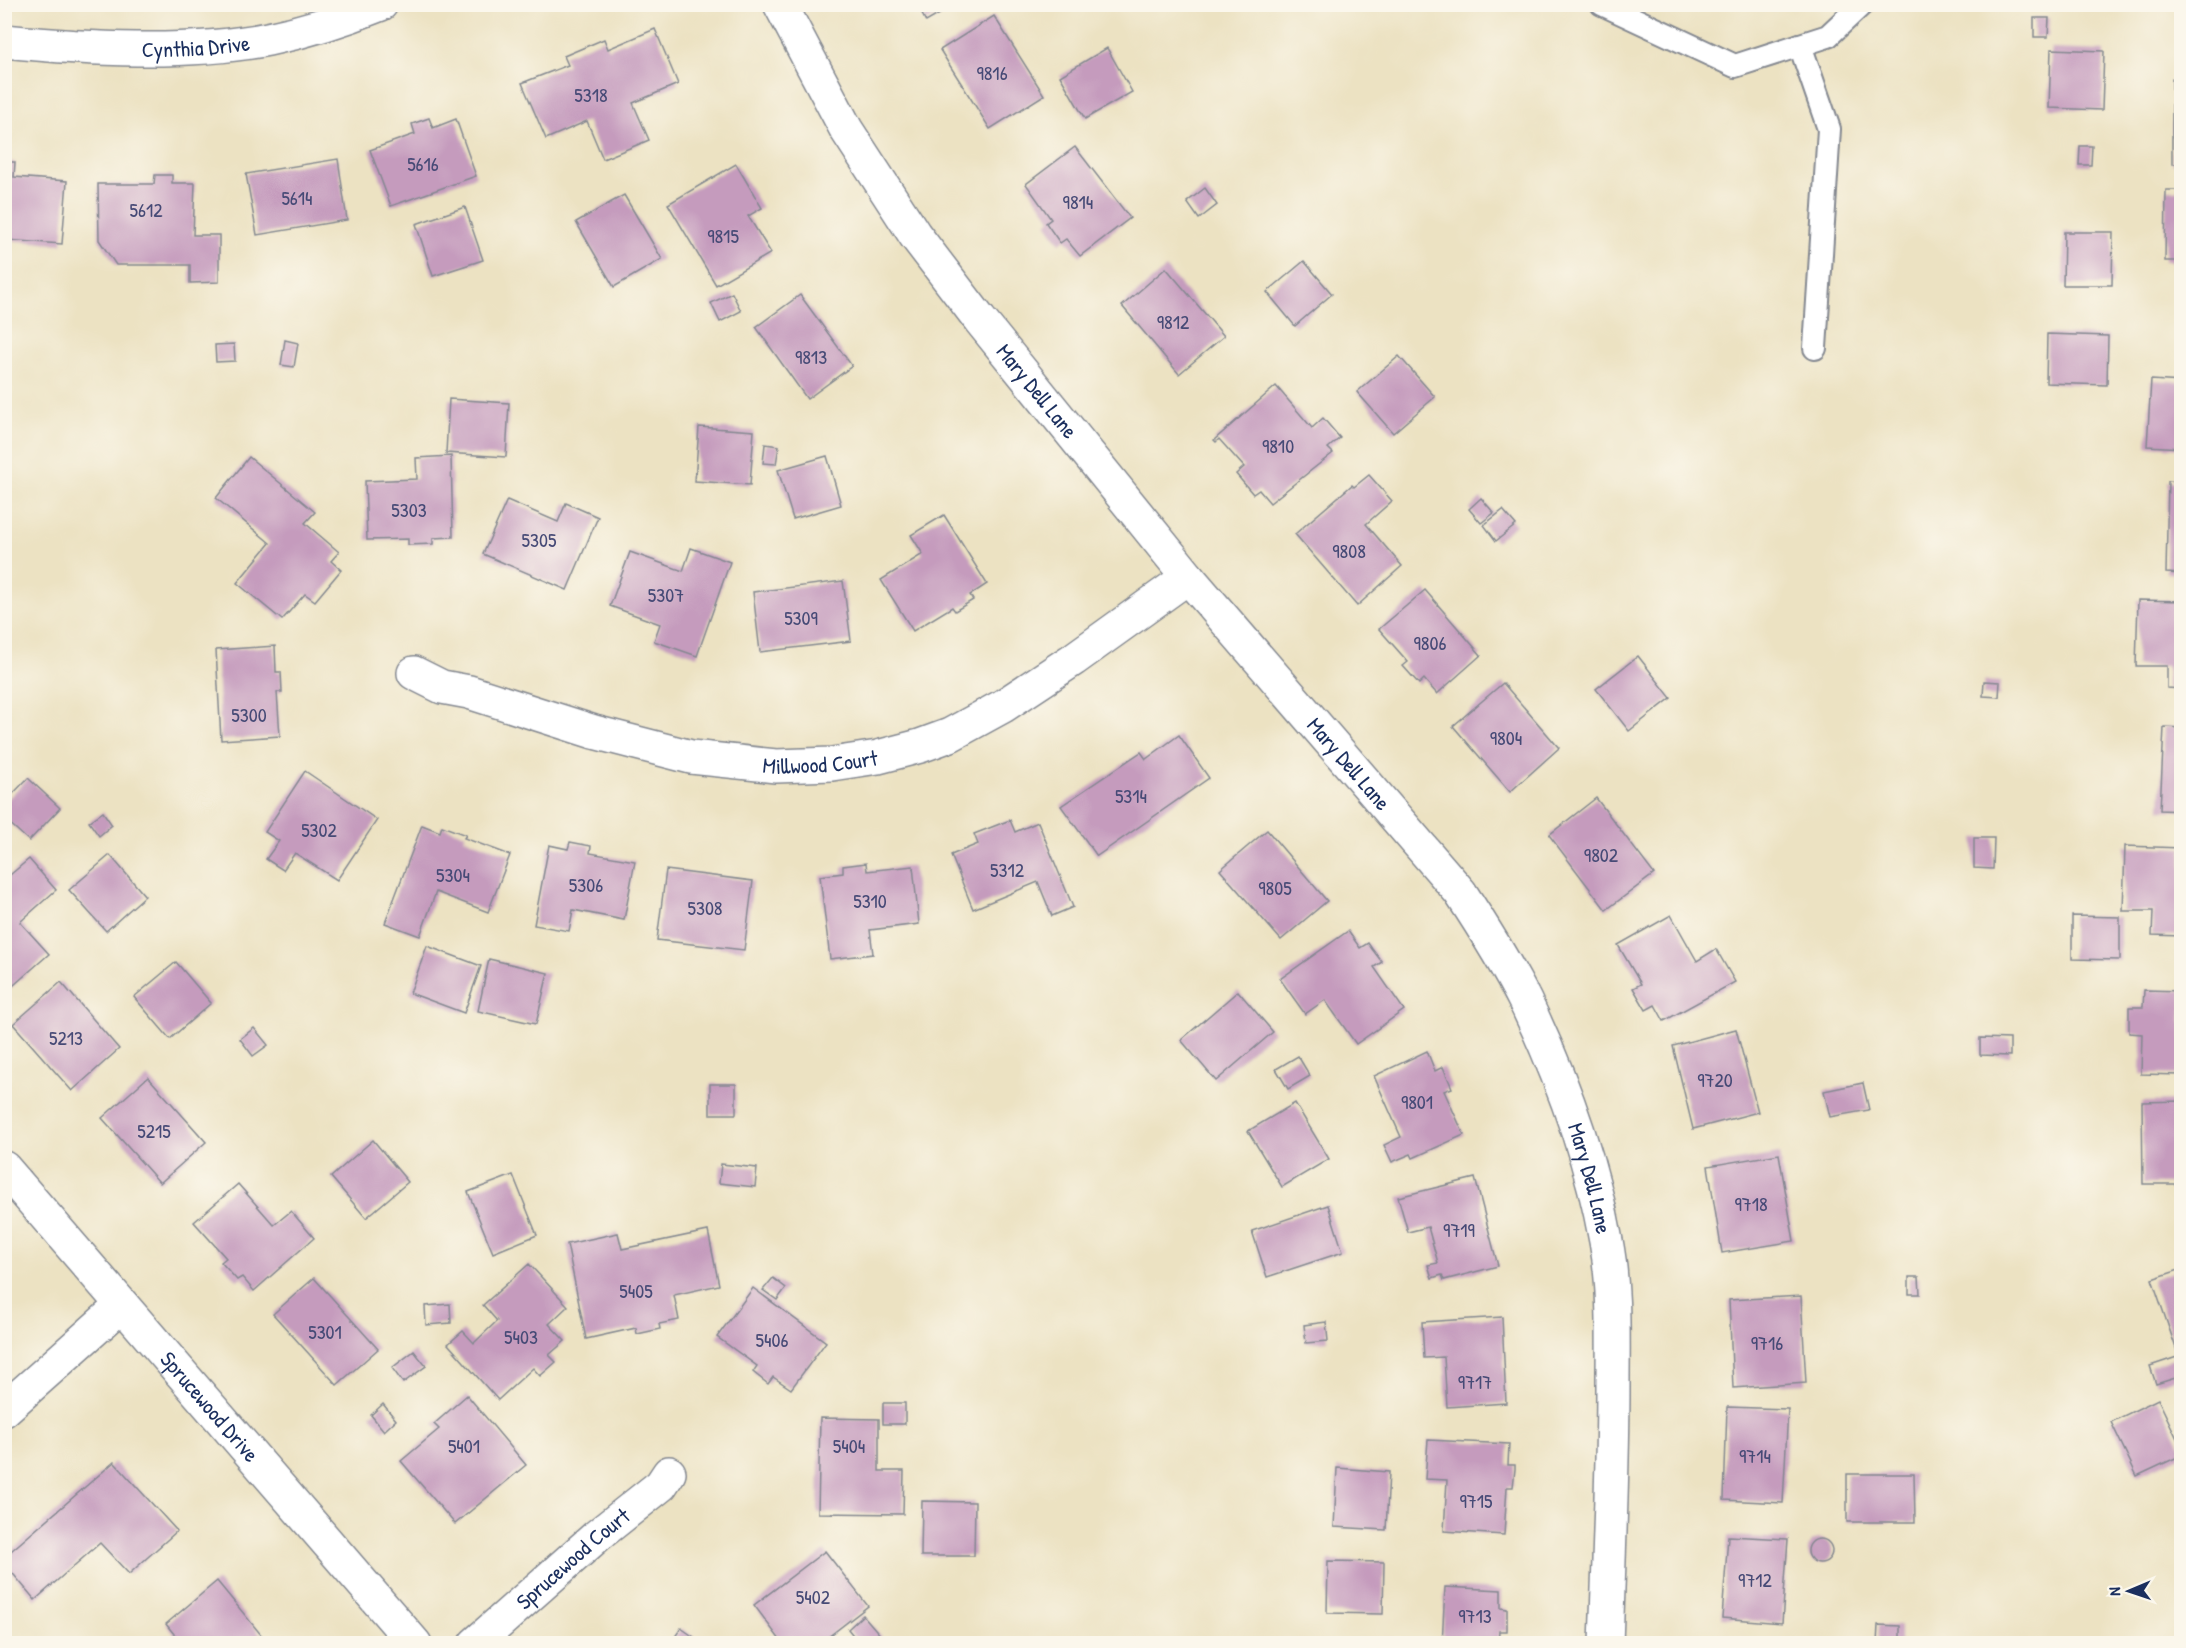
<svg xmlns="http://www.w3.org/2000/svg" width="2186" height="1648" font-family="'Patrick Hand',sans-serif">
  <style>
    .building { fill: #c59bbd }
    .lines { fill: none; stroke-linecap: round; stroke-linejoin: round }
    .lane-casing { stroke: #848890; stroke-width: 26 }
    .street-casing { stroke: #848890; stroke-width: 36 }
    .lane { stroke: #fff; stroke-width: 22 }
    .street { stroke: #fff; stroke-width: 33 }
    .labels { text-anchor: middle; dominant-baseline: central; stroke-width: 4.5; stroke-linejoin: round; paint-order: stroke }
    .number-label { font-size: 20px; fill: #464a76 }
    .street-label { font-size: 22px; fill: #1b2f5e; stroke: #fbf7ec }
  </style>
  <rect width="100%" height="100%" fill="#fbf7ec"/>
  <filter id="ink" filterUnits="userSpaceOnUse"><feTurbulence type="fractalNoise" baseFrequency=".0167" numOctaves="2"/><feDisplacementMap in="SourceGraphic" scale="12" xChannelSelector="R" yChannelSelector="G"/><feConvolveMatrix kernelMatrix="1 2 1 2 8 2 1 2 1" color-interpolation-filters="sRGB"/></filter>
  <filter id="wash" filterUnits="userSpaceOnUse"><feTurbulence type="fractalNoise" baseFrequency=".008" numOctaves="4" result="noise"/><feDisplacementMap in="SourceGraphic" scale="24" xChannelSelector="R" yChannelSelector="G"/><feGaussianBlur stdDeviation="1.35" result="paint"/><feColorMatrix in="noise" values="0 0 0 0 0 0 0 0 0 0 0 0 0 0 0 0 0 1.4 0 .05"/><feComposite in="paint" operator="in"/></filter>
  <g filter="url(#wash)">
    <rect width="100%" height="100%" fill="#ece2c2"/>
    <g id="blocks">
      <g class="building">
        <path d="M917,4H957L926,22Z"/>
        <path d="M994,16L1044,95L990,129L940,50Z"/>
        <path d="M2034,18H2049L2048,37H2034Z"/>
        <path d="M655,29L678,84L633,103L649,140L603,159L587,121L546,139L522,83L568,65L564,56L604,39L608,49Z"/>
        <path d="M1107,48L1132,92L1085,119L1060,76Z"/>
        <path d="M2051,49L2104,51L2102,110L2049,108Z"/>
        <rect x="2172" y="79" width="10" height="85"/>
        <path d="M429,118L433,128L456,119L476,176L391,206L370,150L415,134L412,124Z"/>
        <path d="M2080,146H2092L2091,165H2079Z"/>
        <path d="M1075,147L1130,218L1080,256L1066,239L1060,243L1046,223L1051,219L1026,184Z"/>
        <path d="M338,159L347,220L257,235L246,174Z"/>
        <path d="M5,162H15L14,177L67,181L62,244L5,240Z"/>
        <path d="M736,164L762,208L748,216L771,253L716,285L668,204Z"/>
        <path d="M155,175H172V183H195L193,235H219V282L190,283V265H116L99,240L98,184H154Z"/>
        <path d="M1205,188L1217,205L1199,219L1187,202Z"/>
        <path d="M2166,190H2182V261H2165Z"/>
        <path d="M624,195L662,259L614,287L576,222Z"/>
        <path d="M465,207L483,260L433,276L416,224Z"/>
        <path d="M2064,232H2113L2112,285H2063Z"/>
        <path d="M1304,261L1332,294L1295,326L1267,292Z"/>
        <path d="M1166,268L1224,336L1179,374L1122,306Z"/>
        <path d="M732,293L741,311L720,322L711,303Z"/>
        <path d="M800,295L852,366L807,399L756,327Z"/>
        <path d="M2047,334L2108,336L2107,385L2046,383Z"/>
        <path d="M285,340L298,343L294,367L281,365Z"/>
        <path d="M234,344L235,361L216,362L215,345Z"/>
        <path d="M1399,356L1435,397L1393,433L1357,392Z"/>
        <path d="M2151,380L2182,382V448L2147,446Z"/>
        <path d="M1276,386L1312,428L1323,418L1340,438L1328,448L1333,453L1270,503L1259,490L1253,494L1236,474L1244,467L1219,439L1216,442L1214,440Z"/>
        <path d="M449,399L509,403L506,457L446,453Z"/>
        <path d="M699,427L754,431L750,485L695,481Z"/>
        <path d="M765,444L779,446L776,464L763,463Z"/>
        <path d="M451,456L453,537L433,538V544L408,545V539L367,540L365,481L417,479L416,458Z"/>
        <path d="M827,456L841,505L793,519L778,470Z"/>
        <path d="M249,457L315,512L305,523L339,552L331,561L341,570L315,601L305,594L282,620L237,583L270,543L216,498Z"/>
        <path d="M1369,475L1392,501L1366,524L1402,566L1357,606L1295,534L1352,485L1354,487Z"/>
        <path d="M2168,481L2182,482V574L2166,573Z"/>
        <path d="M1481,498L1494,513L1481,523L1469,509Z"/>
        <path d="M507,500L558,522L566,503L598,517L567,590L483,554Z"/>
        <path d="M1503,510L1516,525L1496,541L1484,525Z"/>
        <path d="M944,515L987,584L970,595L973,600L955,611L952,607L913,631L881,580L923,554L911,535Z"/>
        <path d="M691,548L730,562L697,656L654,641L660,624L610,606L630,552L683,571Z"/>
        <path d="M843,581L851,641L760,652L753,592Z"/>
        <path d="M1425,590L1481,655L1437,694L1424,679L1419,684L1403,666L1408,662L1379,629Z"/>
        <path d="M2138,600L2182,601V689L2167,688V666H2136Z"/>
        <path d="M275,646L276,672H281L282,692H277L280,736L221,740L216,650Z"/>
        <path d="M1638,656L1671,698L1629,731L1596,689Z"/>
        <path d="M1984,681L2000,682L1999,697L1983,696Z"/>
        <path d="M1503,683L1559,748L1510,792L1453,726Z"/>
        <path d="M2164,727L2182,728V811L2160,810Z"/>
        <path d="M1179,735L1209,778L1097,856L1061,806L1141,752L1146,759Z"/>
        <path d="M305,771L377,820L337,880L295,853L283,870L266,859L279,841L265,832Z"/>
        <path d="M28,778L60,808L29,841L4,818V803Z"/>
        <path d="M1596,798L1654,874L1606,910L1549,835Z"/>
        <path d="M103,812L112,825L99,836L89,822Z"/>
        <path d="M1010,820L1015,832L1038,822L1073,907L1052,916L1038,882L973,909L951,855L978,844L974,834Z"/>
        <path d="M422,825L440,832L442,826L466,835L464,838L510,855L488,912L436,892L420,936L385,923Z"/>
        <path d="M1267,830L1327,901L1281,940L1220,870Z"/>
        <path d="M1974,838H1994L1993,869L1974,868Z"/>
        <path d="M570,842L591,846L590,853L635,861L624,920L573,910L569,931L534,925L549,845L568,849Z"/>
        <path d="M2125,846L2182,848V936L2152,935L2153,911H2123Z"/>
        <path d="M110,855L145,896L106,931L69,890Z"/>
        <path d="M29,859L56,890L20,922L49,954L6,992L4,990V880Z"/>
        <path d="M866,863L867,871L913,866L919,924L870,930L873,954L830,959L820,876L843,873V866Z"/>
        <path d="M666,870L753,881L744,950L657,940Z"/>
        <path d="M1671,915L1697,961L1716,949L1735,982L1664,1021L1655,1005L1646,1010L1633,988L1641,984L1618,945Z"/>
        <path d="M2072,916L2120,917V960L2072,959Z"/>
        <path d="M1348,931L1360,948L1368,943L1372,949L1382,962L1374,967L1404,1010L1356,1044L1325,1000L1305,1014L1280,979Z"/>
        <path d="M427,946L481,966L464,1013L410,993Z"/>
        <path d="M489,959L548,973L536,1024L478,1011Z"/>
        <path d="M176,962L211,1003L170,1039L134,997Z"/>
        <path d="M61,982L119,1049L72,1091L13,1024Z"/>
        <path d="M2144,990L2182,991V1075L2141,1074L2142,1034L2129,1033V1007H2143Z"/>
        <path d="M1238,991L1273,1032L1216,1081L1181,1040Z"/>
        <path d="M254,1028L268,1045L253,1056L240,1039Z"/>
        <path d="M1736,1029L1758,1112L1693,1129L1673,1046Z"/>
        <path d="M1980,1038L2010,1039V1056L1980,1055Z"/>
        <path d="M1427,1051L1435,1071L1443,1067L1452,1088L1444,1091L1464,1135L1413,1158L1411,1154L1392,1162L1384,1145L1401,1137L1374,1076Z"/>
        <path d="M1298,1056L1310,1076L1288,1089L1276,1069Z"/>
        <path d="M148,1077L206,1142L160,1183L102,1118Z"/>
        <path d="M1863,1083L1869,1110L1830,1117L1824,1091Z"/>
        <rect x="710" y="1084" width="26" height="30"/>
        <path d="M2182,1101V1184H2143L2142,1102Z"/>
        <path d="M1295,1103L1329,1159L1282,1187L1248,1131Z"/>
        <path d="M373,1140L408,1182L366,1218L331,1177Z"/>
        <path d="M1779,1154L1794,1241L1722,1253L1708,1166Z"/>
        <path d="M721,1164L757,1168L755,1187L719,1183Z"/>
        <path d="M513,1175L537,1235L493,1253L468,1192Z"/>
        <path d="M1475,1178L1498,1266L1444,1280L1442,1275L1432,1278L1428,1265L1438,1263L1428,1227L1408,1232L1398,1197Z"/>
        <path d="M238,1184L274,1225L291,1211L314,1238L254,1291L242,1277L237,1280L221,1262L226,1258L194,1222Z"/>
        <path d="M1328,1205L1343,1252L1267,1277L1252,1231Z"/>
        <path d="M708,1231L719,1285L674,1295L679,1320L659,1324L660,1329L637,1334L636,1328L586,1339L567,1244L618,1233L622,1249Z"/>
        <path d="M529,1264L568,1306L549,1324L565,1341L549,1355L556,1362L547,1370L540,1376L533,1368L498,1400L448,1344L463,1331L474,1343L497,1321L483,1305Z"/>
        <path d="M2182,1269V1353L2178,1354L2152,1279Z"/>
        <path d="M1909,1277H1919L1920,1294H1909Z"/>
        <path d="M314,1278L378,1349L337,1385L273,1314Z"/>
        <path d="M773,1278L786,1288L777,1300L763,1290Z"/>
        <path d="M753,1288L826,1342L791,1389L773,1377L768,1384L753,1372L757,1366L717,1337Z"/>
        <path d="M1801,1296L1806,1383L1733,1388L1729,1300Z"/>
        <path d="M450,1304L451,1323L426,1325L425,1306Z"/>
        <path d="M1502,1317L1506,1403L1447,1407L1444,1357L1424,1358L1422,1322Z"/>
        <path d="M1326,1322L1328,1341L1306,1343L1304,1325Z"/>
        <path d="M414,1351L426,1366L403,1383L392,1368Z"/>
        <path d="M2177,1357L2182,1376L2156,1384L2150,1366Z"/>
        <path d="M467,1395L526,1465L455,1524L401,1461L439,1429L434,1424Z"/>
        <path d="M2158,1399L2182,1449V1455L2137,1476L2111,1422Z"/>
        <rect x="883" y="1403" width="22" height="21"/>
        <path d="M383,1404L396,1420L384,1431L371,1415Z"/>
        <path d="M1727,1407L1788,1409L1783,1503L1724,1500Z"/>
        <path d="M820,1418L879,1419V1471H904L903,1514L818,1513Z"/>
        <path d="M1428,1440L1509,1444L1508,1465H1515V1469L1513,1487H1507L1504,1535L1444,1531L1447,1480L1425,1479Z"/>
        <path d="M114,1462L177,1531L129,1574L100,1543L35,1600L4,1563V1557Z"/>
        <path d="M1337,1468L1389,1472L1386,1530L1334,1527Z"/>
        <path d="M1847,1474H1914L1915,1522H1847Z"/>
        <path d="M922,1501L975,1502L974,1556H921Z"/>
        <path d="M1728,1536L1788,1539L1782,1623L1722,1618Z"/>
        <circle cx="1820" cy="1551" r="12"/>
        <path d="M825,1551L868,1606L819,1644H783L754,1605Z"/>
        <path d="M1328,1561L1384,1562L1383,1614L1327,1613Z"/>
        <path d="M217,1581L267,1642L268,1644H182L166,1624Z"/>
        <path d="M1445,1587L1501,1590V1608L1507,1609V1631H1499L1498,1644H1442Z"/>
        <path d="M863,1615L882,1637L875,1644H860L848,1629Z"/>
        <path d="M1878,1625L1900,1626V1644H1877Z"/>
        <path d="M681,1628L704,1644H670Z"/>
      </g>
    </g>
  </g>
  <g filter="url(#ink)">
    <use href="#blocks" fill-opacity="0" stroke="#848890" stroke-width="1.5"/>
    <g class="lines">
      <defs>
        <g id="lane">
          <path d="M1602,4L1735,66L1828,36L1862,4"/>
          <path d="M1800,45L1829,129L1815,348"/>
        </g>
        <g id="street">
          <path id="s1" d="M780,4L846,129L915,235L980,320L1188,577L1460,892C1483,927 1506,963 1525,1001C1561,1076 1591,1158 1606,1241C1615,1288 1613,1338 1613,1385C1613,1471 1609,1557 1606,1644"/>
          <path id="s2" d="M4,41C86,49 187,55 268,39C307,31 344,19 381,4"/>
          <path id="s3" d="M414,673L442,687L469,692L594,732L691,757L776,766L832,764L878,757L920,746L950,735L1003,706L1074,659L1188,577"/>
          <path id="s4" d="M4,1168L415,1644"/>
          <path d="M4,1410L122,1305"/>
          <path id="s5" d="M475,1644L597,1536L661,1485L669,1473"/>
        </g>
      </defs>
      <use href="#lane" class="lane-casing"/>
      <use href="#street" class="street-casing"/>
      <use href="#lane" class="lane"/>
      <use href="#street" class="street"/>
    </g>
  </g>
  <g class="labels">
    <g class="number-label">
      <text x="992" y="72">9816</text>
      <text x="591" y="94">5318</text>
      <text x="423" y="163">5616</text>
      <text x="297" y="197">5614</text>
      <text x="1078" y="201">9814</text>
      <text x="146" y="209">5612</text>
      <text x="723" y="235">9815</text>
      <text x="1173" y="321">9812</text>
      <text x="811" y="356">9813</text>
      <text x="1278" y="445">9810</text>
      <text x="409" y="509">5303</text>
      <text x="539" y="539">5305</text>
      <text x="1349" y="550">9808</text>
      <text x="666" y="594">5307</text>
      <text x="801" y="617">5309</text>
      <text x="1430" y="642">9806</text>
      <text x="249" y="714">5300</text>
      <text x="1506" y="737">9804</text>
      <text x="1131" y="795">5314</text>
      <text x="319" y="829">5302</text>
      <text x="1601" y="854">9802</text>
      <text x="1007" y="869">5312</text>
      <text x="453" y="874">5304</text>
      <text x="586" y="884">5306</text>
      <text x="1275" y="887">9805</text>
      <text x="870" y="900">5310</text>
      <text x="705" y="907">5308</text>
      <text x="66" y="1037">5213</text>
      <text x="1715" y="1079">9720</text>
      <text x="1417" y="1101">9801</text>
      <text x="154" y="1130">5215</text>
      <text x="1751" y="1203">9718</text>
      <text x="1459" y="1229">9719</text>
      <text x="636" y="1290">5405</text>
      <text x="325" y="1331">5301</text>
      <text x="521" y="1336">5403</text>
      <text x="772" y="1339">5406</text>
      <text x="1767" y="1342">9716</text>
      <text x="1475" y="1381">9717</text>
      <text x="464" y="1445">5401</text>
      <text x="849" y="1445">5404</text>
      <text x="1755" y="1455">9714</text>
      <text x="1476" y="1500">9715</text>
      <text x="1755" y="1579">9712</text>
      <text x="813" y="1596">5402</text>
      <text x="1475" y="1615">9713</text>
    </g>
    <g class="street-label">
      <text stroke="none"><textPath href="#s2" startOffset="192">Cynthia Drive</textPath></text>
      <text stroke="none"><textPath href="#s1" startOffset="466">Mary Dell Lane</textPath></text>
      <text stroke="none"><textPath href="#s3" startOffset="420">Millwood Court</textPath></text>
      <text stroke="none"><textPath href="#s1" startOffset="952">Mary Dell Lane</textPath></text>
      <text stroke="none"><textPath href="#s1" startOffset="1438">Mary Dell Lane</textPath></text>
      <text stroke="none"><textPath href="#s4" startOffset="315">Sprucewood Drive</textPath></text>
      <text stroke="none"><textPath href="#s5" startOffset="130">Sprucewood Court</textPath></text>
    </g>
  </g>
  <rect width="2186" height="1648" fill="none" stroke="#fbf7ec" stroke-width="24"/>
  <g transform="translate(2129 1591) rotate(268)" stroke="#fbf7ec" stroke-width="4.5" paint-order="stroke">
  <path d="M0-4.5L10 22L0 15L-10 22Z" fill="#1b2f5e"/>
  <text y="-9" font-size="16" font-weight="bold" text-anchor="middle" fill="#1b2f5e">N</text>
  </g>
</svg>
